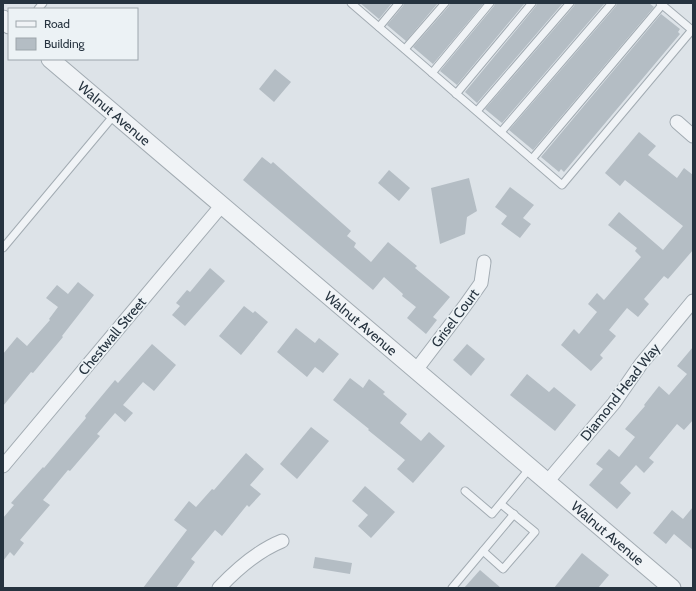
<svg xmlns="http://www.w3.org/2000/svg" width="696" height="591" font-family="Cabin,sans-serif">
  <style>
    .building { fill: #b4bdc4 }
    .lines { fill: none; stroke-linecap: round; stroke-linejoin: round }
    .service-casing { stroke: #a2abb2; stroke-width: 9 }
    .minor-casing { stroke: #a2abb2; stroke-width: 15 }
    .tertiary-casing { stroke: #a2abb2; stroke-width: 19 }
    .service { stroke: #f0f3f6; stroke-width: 7 }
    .minor { stroke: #f0f3f6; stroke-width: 13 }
    .tertiary { stroke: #f0f3f6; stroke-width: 17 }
    .labels { text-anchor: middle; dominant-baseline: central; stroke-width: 3.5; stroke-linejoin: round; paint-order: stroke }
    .street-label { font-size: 14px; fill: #26333f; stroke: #ecf2f5 }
  </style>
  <rect width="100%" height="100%" fill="#dde3e8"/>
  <g class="building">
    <path d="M360,3H392L379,19Z"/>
    <path d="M404,3H438L406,41L387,25L403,6Z"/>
    <path d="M450,3H484L433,64L413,47L449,6Z"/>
    <path d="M495,3H525L457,85L440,71L494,6Z"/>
    <path d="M537,3H563L477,103L465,92L536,6Z"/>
    <path d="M575,3H605L502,123L485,109L574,6Z"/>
    <path d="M617,3H649L654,7L533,150L509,130L616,6Z"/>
    <path d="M661,14L680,29L678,32L680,34L564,172L561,169L559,172L541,157Z"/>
    <path d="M275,69L291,82L274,102L259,89Z"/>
    <path d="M639,132L656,146L648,155L677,178L684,168L693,175V250L668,279L664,276L644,299L649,304L638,317L627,308L609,330L616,336L600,355L603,358L591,371L561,345L574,329L579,334L597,312L588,304L597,293L604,300L641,257L635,251L637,248L608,225L619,212L663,250L683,226L625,180L620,186L605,173Z"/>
    <path d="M262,157L271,164L273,162L351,231L347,236L356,243L354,247L371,262L388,242L417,266L415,268L450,297L433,317L437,320L426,334L407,318L416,307L402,296L403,294L384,277L373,290L243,180Z"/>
    <path d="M389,170L410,188L399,201L378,183Z"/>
    <path d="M469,178L477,211L467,217L465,234L440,244L431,188Z"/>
    <path d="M510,187L534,205L523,218L531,224L520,238L501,224L507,216L495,207Z"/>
    <path d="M210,268L225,281L185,326L172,315L180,306L176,303L187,290L190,292Z"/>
    <path d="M78,282L94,295L62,336L63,337L33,373L31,372L3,406V354L17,337L27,346L50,320L49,319L58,307L46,298L57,285L68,294Z"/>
    <path d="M244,306L253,313L255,311L268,322L241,355L219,336Z"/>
    <path d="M296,328L315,343L319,338L339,354L323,373L315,367L307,377L277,352Z"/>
    <path d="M152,344L176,365L154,391L143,382L123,405L133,413L125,422L115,413L97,434L100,436L70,471L68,470L43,500L50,505L20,540L24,543L14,556L10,552L3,561V518L14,505L11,503L43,467L44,468L86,418L85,416L115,380L118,383Z"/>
    <path d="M467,344L485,359L471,376L453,360Z"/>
    <path d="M693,347V420L684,430L677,424L649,458L654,462L644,473L636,465L620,483L631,493L617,509L589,485L603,469L596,464L609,449L619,457L635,437L625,429L645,406L644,405L659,386L669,395L687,374L677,366Z"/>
    <path d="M527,374L549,392L554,387L576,405L555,431L510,395Z"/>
    <path d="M350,378L363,388L369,379L385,392L383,394L407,414L400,423L421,441L429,432L445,446L413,483L397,469L405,460L368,430L369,429L333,400Z"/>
    <path d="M311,427L329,441L297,479L280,464Z"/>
    <path d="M246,453L264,469L250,485L261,494L249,507L247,505L222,536L215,530L191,559L195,562L176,588H143L187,530L174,520L189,501L196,507L212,489L214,490Z"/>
    <path d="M365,486L395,512L371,538L358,526L368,515L352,501Z"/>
    <path d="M693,507V550L674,534L666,544L653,533L672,510L683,519Z"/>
    <path d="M582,553L609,575L598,588H554Z"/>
    <path d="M315,557L352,563L350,574L313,568Z"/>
    <path d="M480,570L501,588H464Z"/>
  </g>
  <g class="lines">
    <defs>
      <g id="service">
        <path d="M351,3L562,185L692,30L660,3"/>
        <path d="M38,9L43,3"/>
        <path d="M379,27L399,3"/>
        <path d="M405,49L445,3"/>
        <path d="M432,73L490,3"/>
        <path d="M456,94L532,3"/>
        <path d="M477,111L570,3"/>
        <path d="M501,132L612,3"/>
        <path d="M532,159L662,5"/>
        <path d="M3,248L115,114"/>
        <path d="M465,491L492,514L530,468"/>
        <path d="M483,551L503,569L535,532L501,504"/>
        <path d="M452,588L514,514"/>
      </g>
      <g id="minor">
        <path d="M677,122L693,136"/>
        <path d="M416,370L464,307L481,283L484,262"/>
        <path d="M3,466L222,205"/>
        <path d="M547,482L614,403L641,364L693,301"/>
        <path d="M219,588C237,569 257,551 282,541"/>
      </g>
      <g id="tertiary">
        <path d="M3,19L9,25"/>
        <path id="s1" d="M50,59L672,588"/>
      </g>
    </defs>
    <use href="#service" class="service-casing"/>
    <use href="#minor" class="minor-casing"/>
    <use href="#tertiary" class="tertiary-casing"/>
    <use href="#service" class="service"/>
    <use href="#minor" class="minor"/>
    <use href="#tertiary" class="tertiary"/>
  </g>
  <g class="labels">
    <g class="street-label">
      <text stroke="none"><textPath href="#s1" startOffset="84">Walnut Avenue</textPath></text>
      <text transform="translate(455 318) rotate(-53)">Grisel Court</text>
      <text stroke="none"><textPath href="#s1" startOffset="408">Walnut Avenue</textPath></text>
      <text transform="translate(112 336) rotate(-50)">Chestwall Street</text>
      <text transform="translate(620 392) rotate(-52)">Diamond Head Way</text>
      <text stroke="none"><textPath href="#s1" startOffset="732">Walnut Avenue</textPath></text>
    </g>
  </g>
  <rect width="696" height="591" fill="none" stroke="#26333f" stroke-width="8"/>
  <rect x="8" y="8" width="130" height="52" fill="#ecf2f5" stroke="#9da6ac"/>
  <rect x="16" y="21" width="20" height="6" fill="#f0f3f6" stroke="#9da6ac"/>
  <text x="44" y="28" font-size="12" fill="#26333f">Road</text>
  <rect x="16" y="38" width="20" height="12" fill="#b4bdc4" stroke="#9da6ac"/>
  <text x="44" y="48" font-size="12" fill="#26333f">Building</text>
</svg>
